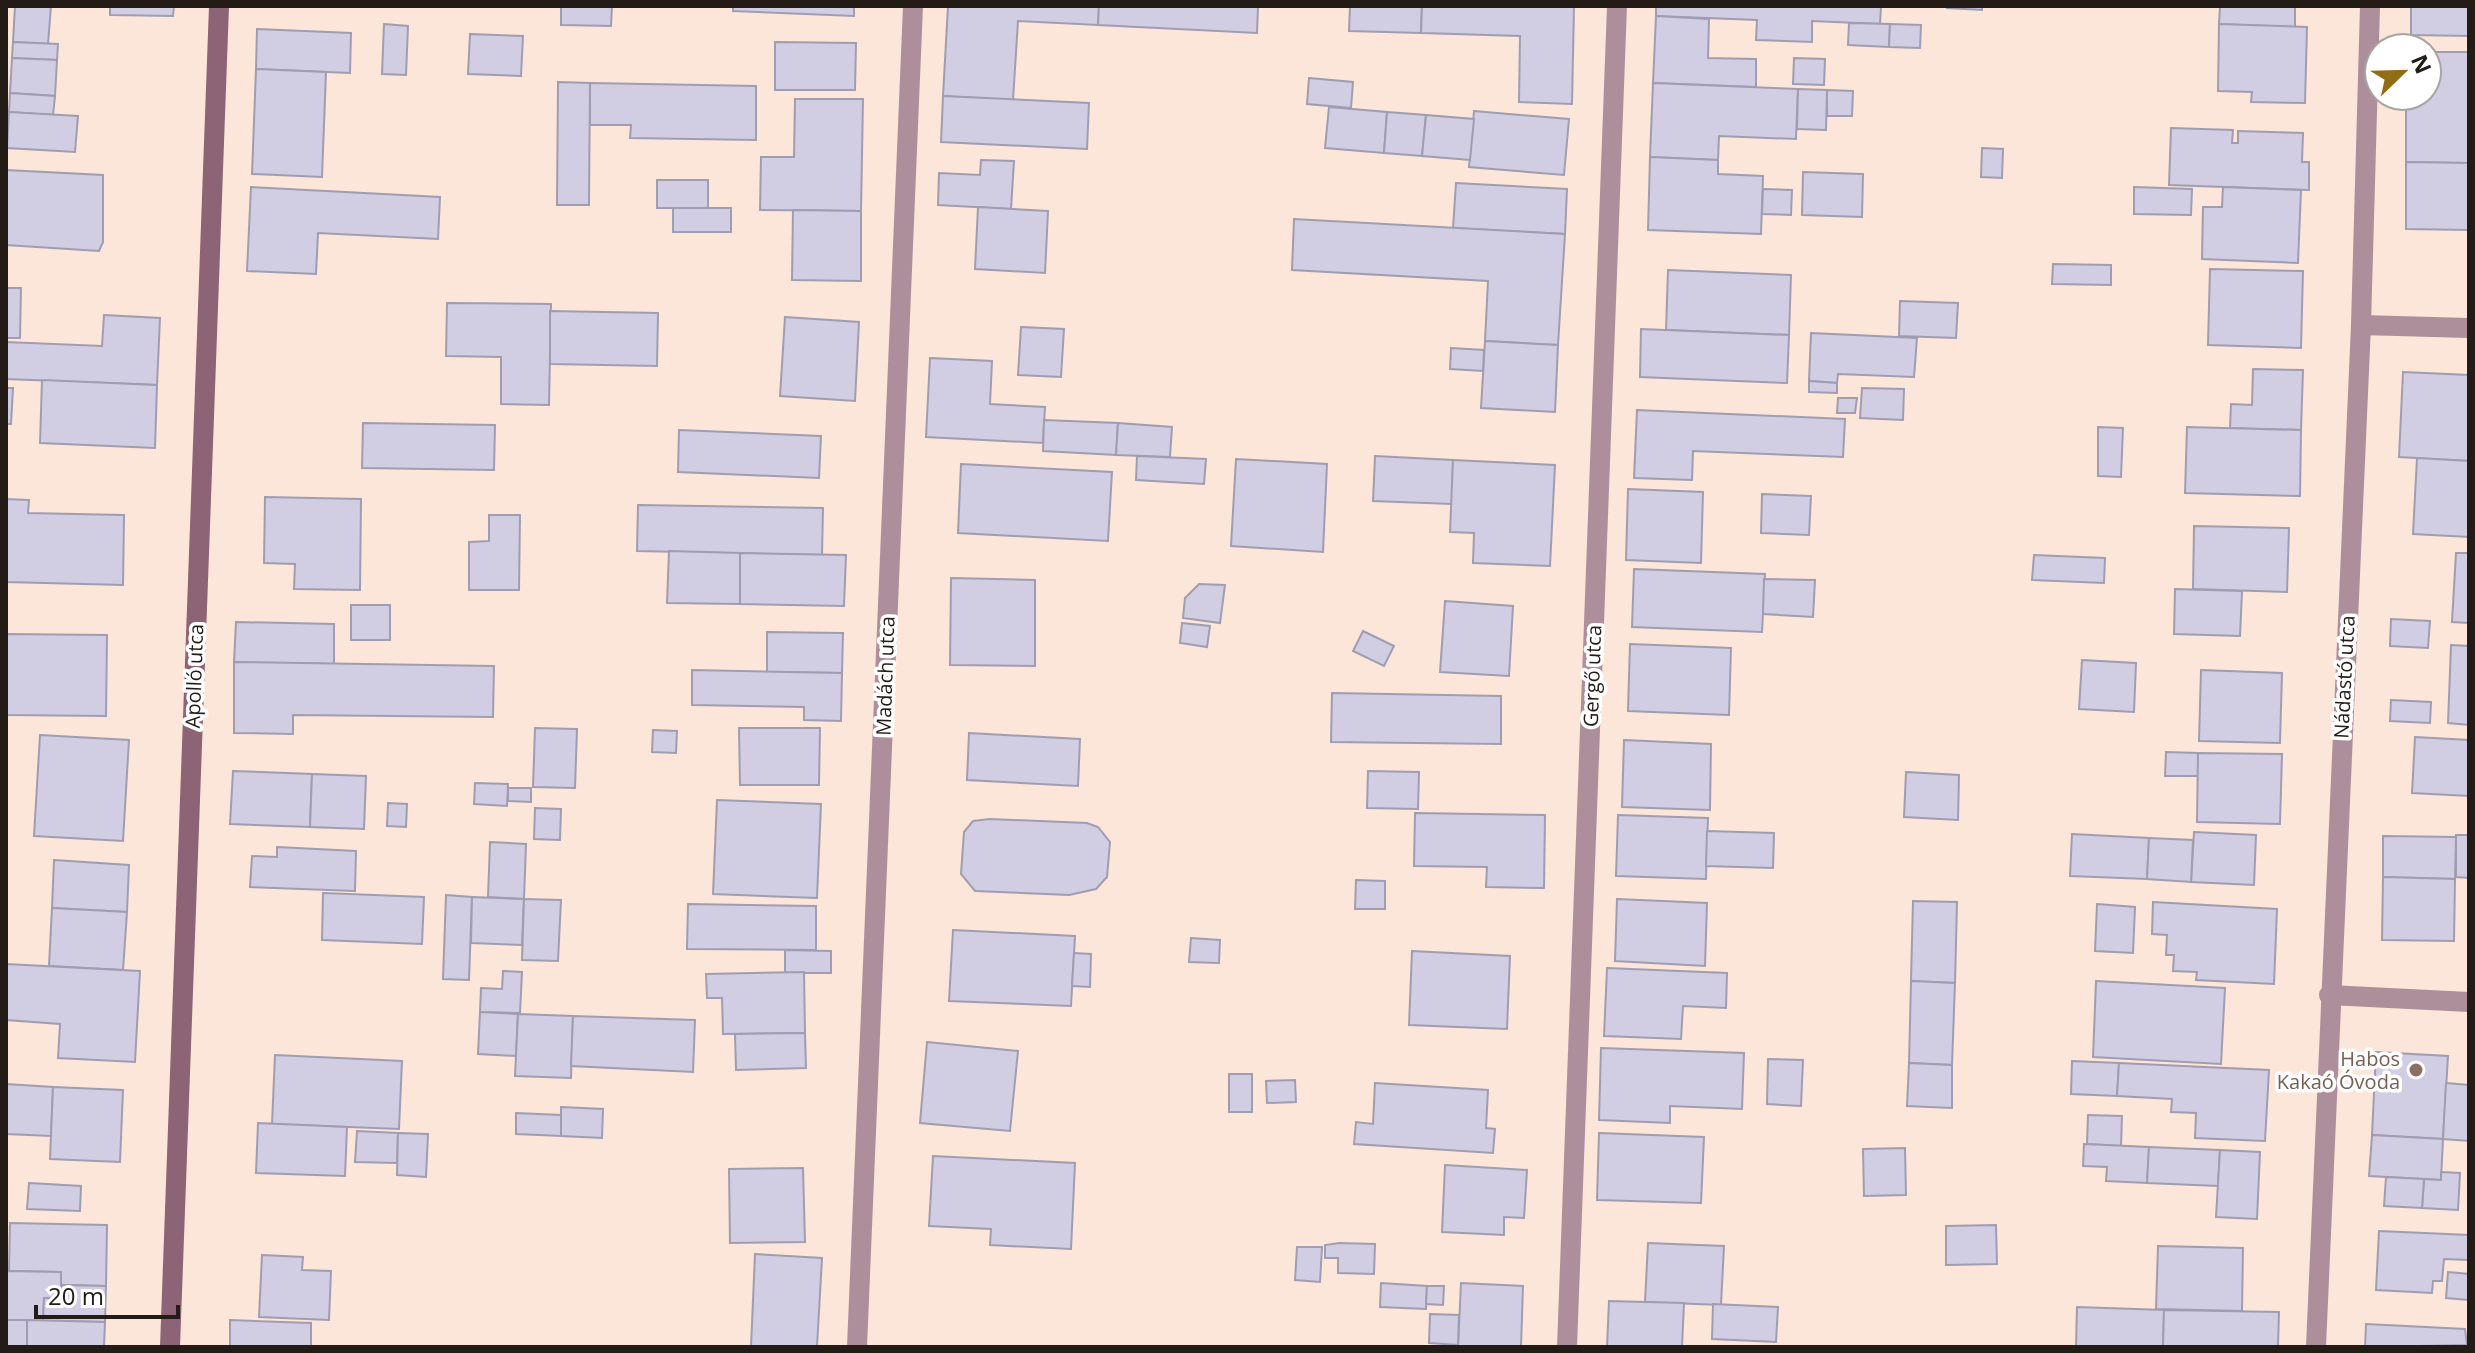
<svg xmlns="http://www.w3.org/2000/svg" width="2475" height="1353" font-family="'Open Sans',sans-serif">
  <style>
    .building { fill: #d1cde3; stroke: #a09db1; stroke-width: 2 }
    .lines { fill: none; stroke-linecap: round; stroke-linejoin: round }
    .street { stroke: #ad8f9c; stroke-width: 20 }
    .secondary { stroke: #8d6376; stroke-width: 20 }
    .education-dot { fill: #8d6e63; stroke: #fff; stroke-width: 3 }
    .labels { text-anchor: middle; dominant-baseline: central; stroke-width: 7; stroke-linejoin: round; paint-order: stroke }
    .street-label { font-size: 20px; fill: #221b16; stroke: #fff }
    .education-label { font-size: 20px; fill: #785e54; stroke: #fff; text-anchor: end }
  </style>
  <rect width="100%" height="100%" fill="#fce6d9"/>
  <g class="building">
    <path d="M15,6H51L48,44L13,42Z"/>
    <path d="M110,6H174L173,16L110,15Z"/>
    <path d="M561,6H612L611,26L561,25Z"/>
    <path d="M733,6H854V16L733,11Z"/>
    <path d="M948,6H1099L1098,25L1018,21L1013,100L943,96Z"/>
    <path d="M1099,6H1258L1257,33L1098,25Z"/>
    <path d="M1350,6H1422L1421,33L1349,31Z"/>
    <path d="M1422,6H1574L1572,104L1519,102L1520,36L1421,33Z"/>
    <path d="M1656,6H1881L1880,24L1812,21V42L1756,40L1757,20L1656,16Z"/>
    <path d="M1947,6H1982V10L1947,8Z"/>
    <path d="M2220,6H2295V27L2219,24Z"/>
    <path d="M2411,6H2469V36L2411,35Z"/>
    <path d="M1656,16L1709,19L1708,58L1756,59V87L1653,83Z"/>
    <path d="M1849,23L1890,24L1889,47L1848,45Z"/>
    <path d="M384,24L408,26L406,75L382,74Z"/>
    <path d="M1890,24L1921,25L1920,48L1889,47Z"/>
    <path d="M2219,24L2307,27L2305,103L2251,102L2252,92L2218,91Z"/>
    <path d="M257,29L351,33L350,73L256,69Z"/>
    <path d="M470,34L523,36L521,76L468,74Z"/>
    <path d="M13,42L58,44L57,60L12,58Z"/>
    <path d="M775,42L856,43L855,90H775Z"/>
    <path d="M2427,52H2469V163L2406,162V96H2427Z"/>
    <path d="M12,58L57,60L55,96L10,93Z"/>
    <path d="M1794,58L1825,59L1824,85L1793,84Z"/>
    <path d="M256,69L326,72L322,177L252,174Z"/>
    <path d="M1309,78L1353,82L1351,108L1307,104Z"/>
    <path d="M558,82L590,83L589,205H557Z"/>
    <path d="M590,83L756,86V140L630,138L631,125H590Z"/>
    <path d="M1653,83L1798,89L1796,139L1719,136L1718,160L1650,157Z"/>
    <path d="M1798,89L1827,90L1826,130L1797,129Z"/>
    <path d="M1827,90L1853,91L1852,116H1827Z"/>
    <path d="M10,93L55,96L53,115L9,112Z"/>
    <path d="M943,96L1089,103L1087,149L941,142Z"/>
    <path d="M795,99H863L861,211L760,210L761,157H794Z"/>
    <path d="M1329,107L1387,112L1384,153L1325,148Z"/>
    <path d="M1474,111L1569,119L1564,175L1469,167Z"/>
    <path d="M9,112L78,116L75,152L7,148Z"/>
    <path d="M1387,112L1426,115L1422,156L1384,153Z"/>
    <path d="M1426,115L1474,119L1470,160L1422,156Z"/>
    <path d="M2171,128L2233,130L2232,143H2238V131L2303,133L2302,162H2309V190L2169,185Z"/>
    <path d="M1982,148L2003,149L2002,178L1981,177Z"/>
    <path d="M1650,157L1718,160V174L1763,176L1761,234L1648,230Z"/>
    <path d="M981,160L1014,161L1011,209L938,205L939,173L980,175Z"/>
    <path d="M2406,162L2469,163V230L2406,229Z"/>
    <path d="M6,170L103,175V242L99,251L6,245Z"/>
    <path d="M1803,172L1863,174L1862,217L1802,215Z"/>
    <rect x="657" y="180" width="51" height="28"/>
    <path d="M1456,183L1567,189L1565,234L1453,228Z"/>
    <path d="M251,187L440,197L438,239L318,233L316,274L247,271Z"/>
    <path d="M2134,187L2192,189L2191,215L2134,214Z"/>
    <path d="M2223,187L2301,190L2298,263L2202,259L2203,207H2222Z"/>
    <path d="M1763,189L1792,190L1791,215L1762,214Z"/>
    <path d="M978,207L1048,211L1045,273L975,269Z"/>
    <rect x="673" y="208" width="58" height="24"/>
    <path d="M793,210L861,211V281L792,280Z"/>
    <path d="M1294,219L1565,234L1558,345L1485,341L1488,281L1292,270Z"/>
    <path d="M2053,264L2111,265V285L2052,284Z"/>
    <path d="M2210,269L2303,271L2301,348L2208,345Z"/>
    <path d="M1668,270L1791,275L1789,335L1666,330Z"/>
    <path d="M6,288H21L20,338H6Z"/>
    <path d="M1900,301L1958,303L1956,338L1899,336Z"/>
    <path d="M447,303L551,304L549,405L501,404V357L446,356Z"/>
    <path d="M550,311L658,313L657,366L550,364Z"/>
    <path d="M104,315L160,318L157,385L6,379V342L102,346Z"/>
    <path d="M785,317L859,322L855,401L780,396Z"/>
    <path d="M1021,327L1064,329L1061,377L1018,375Z"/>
    <path d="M1641,329L1789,335L1787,383L1640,377Z"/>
    <path d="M1811,333L1917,338L1914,377L1838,374L1837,383L1809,381Z"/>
    <path d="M1485,341L1558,345L1555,412L1481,408Z"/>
    <path d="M1451,348L1484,350L1483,371L1450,369Z"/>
    <path d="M930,358L992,361L990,404L1045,407L1043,443L926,437Z"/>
    <path d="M2253,369L2303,370L2301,430L2230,428L2231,404L2252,405Z"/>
    <path d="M2403,372L2469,375V461L2399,457Z"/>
    <path d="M42,380L157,385L155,448L40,443Z"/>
    <path d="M1809,381L1837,383V393L1809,392Z"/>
    <path d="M6,388H13L11,424H6Z"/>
    <path d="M1862,388L1904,389L1903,420L1860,418Z"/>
    <path d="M1838,398H1857L1855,413H1837Z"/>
    <path d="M1637,410L1845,419L1843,457L1693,451L1692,480L1634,478Z"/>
    <path d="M1044,420L1118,423L1116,455L1043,451Z"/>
    <path d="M363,423L495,425L494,470L362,468Z"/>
    <path d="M1118,423L1172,427L1170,457L1116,455Z"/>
    <path d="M2098,427L2123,428L2121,477L2098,476Z"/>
    <path d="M2187,427L2301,430L2300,496L2185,493Z"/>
    <path d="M679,430L821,436L819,478L678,472Z"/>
    <path d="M1137,456L1206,459L1204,484L1136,480Z"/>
    <path d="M1375,456L1453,460L1452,504L1373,501Z"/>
    <path d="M2417,458L2469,461V537L2413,534Z"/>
    <path d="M1236,459L1327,464L1323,552L1231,546Z"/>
    <path d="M1453,460L1555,465L1550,566L1473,563L1474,533L1450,532Z"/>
    <path d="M961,464L1112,472L1108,541L958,533Z"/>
    <path d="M1628,489L1703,492L1701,563L1626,560Z"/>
    <path d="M1762,494L1811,496L1809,535L1761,533Z"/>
    <path d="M265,497L361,499L360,590L294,589L295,564L264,563Z"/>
    <path d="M6,499L29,500L28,513L124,515L123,585L6,582Z"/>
    <path d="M638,505L823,508L822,555L637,551Z"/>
    <path d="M489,515H520L519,590H469V542L489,541Z"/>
    <path d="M2194,526L2289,528L2287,592L2193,589Z"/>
    <path d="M669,551L740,553V604L667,603Z"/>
    <path d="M740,553L846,555L844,606L740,604Z"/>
    <path d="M2456,553H2469V623L2452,622Z"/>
    <path d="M2034,555L2105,558L2104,583L2032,580Z"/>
    <path d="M1634,569L1765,574L1762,632L1632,627Z"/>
    <path d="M951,578L1035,580V666L950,665Z"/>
    <path d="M1764,579L1815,580L1813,617L1763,614Z"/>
    <path d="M1199,584L1225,585L1220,623L1183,618L1185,598Z"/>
    <path d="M2175,589L2242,591L2240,636L2174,634Z"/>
    <path d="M1445,601L1513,606L1509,676L1440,672Z"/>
    <rect x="351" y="605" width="39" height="35"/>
    <path d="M2391,619L2430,621L2428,648L2390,646Z"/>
    <path d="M236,622L334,624V664L234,662Z"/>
    <path d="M1182,623L1210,626L1207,647L1180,643Z"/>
    <path d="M1363,631L1394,646L1384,666L1353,651Z"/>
    <path d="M767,632L843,633L842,673L767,672Z"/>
    <path d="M6,634L107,635L106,716L6,715Z"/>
    <path d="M1630,644L1731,648L1729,715L1628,711Z"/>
    <path d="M2451,645L2469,646V725L2448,723Z"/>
    <path d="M2082,660L2136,663L2134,712L2079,709Z"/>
    <path d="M234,662L494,666L493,717L293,715V734L234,733Z"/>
    <path d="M692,670L842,673L841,721L804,720V707L692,705Z"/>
    <path d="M2201,670L2282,673L2280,743L2199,741Z"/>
    <path d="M1332,693L1501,696V744L1331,742Z"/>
    <path d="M2391,700L2431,702L2430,723L2390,721Z"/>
    <path d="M535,728L577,729L575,788L533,787Z"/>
    <path d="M739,728H820L819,785H740Z"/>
    <path d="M653,730L677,731L676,753L652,752Z"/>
    <path d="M969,733L1080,739L1078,786L967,780Z"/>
    <path d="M40,735L129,740L123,841L34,836Z"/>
    <path d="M2415,737L2469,740V796L2412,793Z"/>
    <path d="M1624,740L1711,744L1710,810L1622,807Z"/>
    <path d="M2166,752L2198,753V776H2165Z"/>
    <path d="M2198,753L2282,754L2280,824L2197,822Z"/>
    <path d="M233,771L312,774L310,827L230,824Z"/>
    <path d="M1368,771L1419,772L1418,809L1367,808Z"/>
    <path d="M1906,772L1959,775L1958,820L1904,817Z"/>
    <path d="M312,774L366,776L364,829L310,827Z"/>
    <path d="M475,783L508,784L507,806L474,804Z"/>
    <path d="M508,788H531V802L508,801Z"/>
    <path d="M717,800L821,804L817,898L713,894Z"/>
    <path d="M388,803L407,804L406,827L387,826Z"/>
    <path d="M535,808L561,809L560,840L534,839Z"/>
    <path d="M1415,813L1545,815L1544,888L1486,887L1487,867L1414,866Z"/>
    <path d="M1618,815L1708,818L1706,879L1616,876Z"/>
    <path d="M990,819L1087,823L1098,827L1110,842L1107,877L1096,889L1069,895L975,891L961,874L964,832L973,821Z"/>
    <path d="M1707,831L1774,833L1773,868L1706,866Z"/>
    <path d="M2194,832L2256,835L2254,885L2191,882Z"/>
    <path d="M2072,834L2149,838L2147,879L2070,876Z"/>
    <path d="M2456,835H2469V878L2456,877Z"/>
    <path d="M2383,836L2456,837L2455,879L2383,877Z"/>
    <path d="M2149,838L2193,840L2191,882L2147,879Z"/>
    <path d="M490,842L526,844L524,899L488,897Z"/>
    <path d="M277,847L356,851L355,891L250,887L252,856L277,857Z"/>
    <path d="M54,860L129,865L127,912L52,908Z"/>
    <path d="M2383,877L2455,879L2454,941L2382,940Z"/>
    <path d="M1356,880L1385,881V909H1355Z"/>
    <path d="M323,893L424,897L422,944L322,940Z"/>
    <path d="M446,895L472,897L469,980L443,979Z"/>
    <path d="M472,897L524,899L522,945L471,943Z"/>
    <path d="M524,899L561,900L558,961L522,960Z"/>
    <path d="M1617,899L1707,903L1705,966L1615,961Z"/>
    <path d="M1913,901L1957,902L1955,983L1911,981Z"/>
    <path d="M2153,902L2277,909L2274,984L2196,980L2197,972L2173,971L2174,955H2166L2167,935L2152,934Z"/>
    <path d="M688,904L816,906V950L687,949Z"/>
    <path d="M2097,904L2135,907L2133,953L2095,951Z"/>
    <path d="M52,908L127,912L123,970L49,966Z"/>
    <path d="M953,930L1075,936L1071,1006L949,1001Z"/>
    <path d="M1191,938L1220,940L1219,963L1189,962Z"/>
    <path d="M785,950L831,951V973H785Z"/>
    <path d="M1412,951L1510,956L1507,1029L1409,1025Z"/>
    <path d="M1074,953L1091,954L1090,987L1072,986Z"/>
    <path d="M6,964L140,971L135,1062L58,1058L60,1024L6,1020Z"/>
    <path d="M1607,968L1727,973L1726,1008L1683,1006L1681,1039L1604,1036Z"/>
    <path d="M503,971L522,972L520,1013L480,1012L481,988L502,989Z"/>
    <path d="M804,972L805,1033L723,1034L722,998H707L706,974Z"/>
    <path d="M1911,981L1955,983L1952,1065L1909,1063Z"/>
    <path d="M2096,981L2225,988L2221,1064L2093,1057Z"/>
    <path d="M480,1012L518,1014L516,1056L478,1054Z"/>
    <path d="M518,1014L573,1016L571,1078L515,1076Z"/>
    <path d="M573,1016L695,1020L693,1072L571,1066Z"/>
    <path d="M805,1033L806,1068L736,1070L735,1034Z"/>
    <path d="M927,1042L1018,1051L1010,1131L920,1123Z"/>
    <path d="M1601,1048L1744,1053L1742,1109L1670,1106V1123L1599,1120Z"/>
    <path d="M2376,1052L2448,1056L2443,1139L2372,1135Z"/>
    <path d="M275,1055L402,1061L399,1129L272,1124Z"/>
    <path d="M1768,1059L1803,1060L1801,1106L1767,1104Z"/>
    <path d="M2072,1061L2119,1063L2117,1096L2071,1094Z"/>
    <path d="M1909,1063L1952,1065V1108L1907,1106Z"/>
    <path d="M2119,1063L2269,1070L2265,1141L2195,1138L2196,1113L2171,1112L2172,1099L2117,1096Z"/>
    <rect x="1229" y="1074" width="23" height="38"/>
    <path d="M1295,1080L1296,1102L1267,1103L1266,1081Z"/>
    <path d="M1375,1083L1488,1090L1486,1128L1495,1129L1493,1153L1354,1144L1356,1122L1373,1124Z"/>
    <path d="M2446,1083L2469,1085V1141L2443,1139Z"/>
    <path d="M6,1084L53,1087L51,1136L6,1134Z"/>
    <path d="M53,1087L123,1090L120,1162L50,1159Z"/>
    <path d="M561,1107L603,1109L602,1138L561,1136Z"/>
    <path d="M516,1113L561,1115V1136L516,1134Z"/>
    <path d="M2088,1115L2122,1116L2121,1146L2087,1144Z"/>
    <path d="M258,1123L347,1127L345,1176L256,1173Z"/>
    <path d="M357,1131L398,1133L397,1163L355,1162Z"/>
    <path d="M398,1133L428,1134L426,1177L397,1175Z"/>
    <path d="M1599,1133L1704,1137L1701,1203L1597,1200Z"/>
    <path d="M2372,1135L2443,1139L2441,1180L2369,1176Z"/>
    <path d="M2084,1144L2149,1147L2147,1183L2106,1181L2107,1167L2083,1166Z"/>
    <path d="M2149,1147L2220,1150L2218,1186L2147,1183Z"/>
    <path d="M1905,1148L1906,1195L1864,1196L1863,1149Z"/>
    <path d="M2220,1150L2260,1152L2257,1219L2216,1217Z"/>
    <path d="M933,1156L1075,1163L1071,1249L990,1245L991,1229L929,1226Z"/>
    <path d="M1445,1165L1527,1170L1524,1218L1504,1217V1235L1442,1232Z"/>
    <path d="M803,1168L805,1242L730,1243L729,1169Z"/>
    <path d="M2441,1172L2460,1173L2458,1210L2422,1208L2424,1179L2441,1180Z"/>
    <path d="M2386,1177L2424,1179L2422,1208L2384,1206Z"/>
    <path d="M29,1183L81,1186L80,1211L27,1209Z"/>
    <path d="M10,1223L107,1225L106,1286L61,1285V1272L9,1271Z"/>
    <path d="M1996,1225L1997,1264L1946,1265V1226Z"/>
    <path d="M2379,1231L2469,1235V1260L2444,1259L2442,1281H2433L2432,1293L2376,1290Z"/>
    <path d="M1339,1243L1375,1244L1374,1274L1338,1273V1258H1325V1245Z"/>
    <path d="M1648,1243L1724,1246L1721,1305L1645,1302Z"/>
    <path d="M2158,1246L2243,1248L2242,1311L2156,1309Z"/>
    <path d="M1297,1247H1322L1320,1282L1295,1280Z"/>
    <path d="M755,1254L822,1258L817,1347H751Z"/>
    <path d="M262,1255L303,1257L302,1270L331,1271L329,1320L259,1317Z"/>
    <path d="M6,1271L61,1272V1298H44L43,1321L6,1320Z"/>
    <path d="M2448,1272L2469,1274L2468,1300L2446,1298Z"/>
    <path d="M1381,1283L1427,1286L1426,1309L1380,1307Z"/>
    <path d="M1461,1283L1523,1286L1521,1347H1458Z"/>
    <path d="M61,1285L106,1286L105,1322L43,1321L44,1298H61Z"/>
    <path d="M1427,1286H1444L1443,1305L1426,1304Z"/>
    <path d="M1609,1301L1684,1303L1682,1347H1607Z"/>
    <path d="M1713,1304L1778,1307L1776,1342L1712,1339Z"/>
    <path d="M2077,1307L2164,1310L2163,1347H2076Z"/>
    <path d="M2164,1310L2279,1312L2278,1347H2163Z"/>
    <path d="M1430,1314L1459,1315L1458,1345L1429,1343Z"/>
    <rect x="6" y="1320" width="21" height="27"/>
    <path d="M27,1320L105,1322L104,1347H27Z"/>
    <path d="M230,1320L311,1323V1347H230Z"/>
    <path d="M2366,1324L2465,1329L2467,1345L2365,1347Z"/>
  </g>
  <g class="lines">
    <g class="street">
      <path d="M2361,325L2469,328"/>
      <path d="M2329,995L2469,1002"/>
      <path d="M857,1347L913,6"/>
      <path d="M1567,1347L1617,6"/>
      <path d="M2316,1347L2361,325L2370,6"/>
    </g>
    <path class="secondary" d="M170,1347L219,6"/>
  </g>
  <circle class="education-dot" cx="2416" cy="1070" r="8"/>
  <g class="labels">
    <g class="street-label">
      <text transform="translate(194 676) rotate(-88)">Apolló utca</text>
      <text transform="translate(885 676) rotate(-88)">Madách utca</text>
      <text transform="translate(1592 676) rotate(-88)">Gergő utca</text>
      <text transform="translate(2344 677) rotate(-87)">Nádastó utca</text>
    </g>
    <g class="education-label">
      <text x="2400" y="1058">Habos<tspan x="2400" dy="23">Kakaó Óvoda</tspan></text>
    </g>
  </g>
  <rect width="2475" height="1353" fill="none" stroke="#221b16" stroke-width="16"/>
  <g transform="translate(2403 72) rotate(67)"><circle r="38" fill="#ffffff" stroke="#a7a4a2" stroke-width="2"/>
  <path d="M0-6L14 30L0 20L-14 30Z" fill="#916d14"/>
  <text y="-12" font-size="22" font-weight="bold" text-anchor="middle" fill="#221b16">N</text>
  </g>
  <path d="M36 1305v12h142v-12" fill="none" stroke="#221b16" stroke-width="4"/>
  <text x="48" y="1305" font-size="24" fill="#221b16" stroke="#ffffff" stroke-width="6" paint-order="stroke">20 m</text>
</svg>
